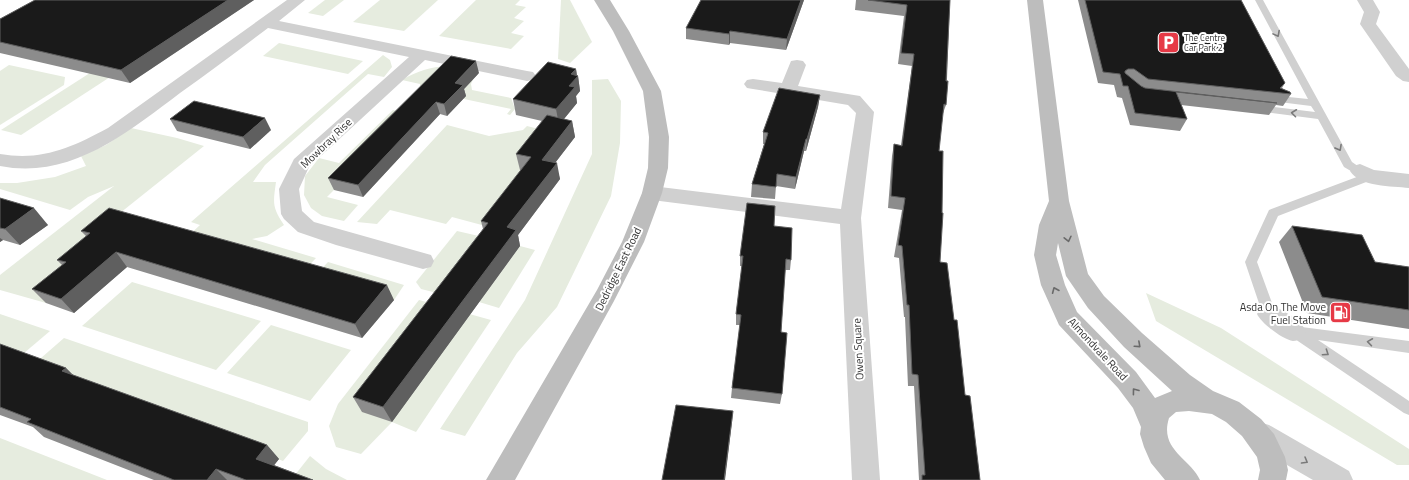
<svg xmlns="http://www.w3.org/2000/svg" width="1409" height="480" font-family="'Titillium Web',sans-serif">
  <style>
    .green { fill: #e6ecdf }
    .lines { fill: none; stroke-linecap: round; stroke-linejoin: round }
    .lane { fill: #d0d0d0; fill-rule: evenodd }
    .street { fill: #d0d0d0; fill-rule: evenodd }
    .secondary { fill: #bdbdbd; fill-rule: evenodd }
    .wall { fill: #8c8c8c }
    .shaded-wall { fill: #5f5f5f }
    .building { fill: #1a1a1a; stroke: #5f5f5f }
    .oneway { stroke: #7a7a7a }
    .oneway2 { stroke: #6a6a6a }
    .labels { text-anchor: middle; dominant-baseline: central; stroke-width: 4; stroke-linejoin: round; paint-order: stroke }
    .far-poi-label { font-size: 9px; fill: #333; stroke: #fff; text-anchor: start }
    .street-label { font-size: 11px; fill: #333; stroke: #fff }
    .poi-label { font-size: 11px; fill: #333; stroke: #fff; text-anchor: end }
  </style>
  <rect width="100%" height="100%" fill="#fff"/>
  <g class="green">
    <path d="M325,0H344L323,16L308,13Z"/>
    <path d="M380,0H438L404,31L353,22Z"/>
    <path d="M476,0H520L515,5L526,7L514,18L524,21L511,33L524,36L511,49L439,36Z"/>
    <path d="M561,0H570L592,42L570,63L558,59Z"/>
    <path d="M279,43L363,61L348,74L263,56Z"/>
    <path d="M132,46L150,51L21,135L1,130Z"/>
    <path d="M383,55L390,60L392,67L384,77L368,74L265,165L253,182H276C273,203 272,207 284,225L267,236L252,239L316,258L301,274L184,240L200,225L191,222Z"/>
    <path d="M9,65L65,77L64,85L0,125V71Z"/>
    <path d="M448,66L474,77L471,84L472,90L511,98L515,109L510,115L507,114L511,109L464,99L420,87V84L402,80C417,71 430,67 448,66Z"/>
    <path d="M608,79L621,101L620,143L611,196L557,307L517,353L465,436L440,429L525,300L592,154V80Z"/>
    <path d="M393,110L409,114L327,197L358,205L344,221L322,216L311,208L304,195L305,176L319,158L339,163Z"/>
    <path d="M447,125L489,136L523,130L527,126L550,132L520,170L534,174L493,228L452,217L446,224L390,210L377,224L357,222Z"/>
    <path d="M131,128L177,138L204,146L110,221L46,303L0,290V275L114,186L88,197L70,210L0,189V183H17L55,177L86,166L81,156L106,145Z"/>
    <path d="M457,231L492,239L449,296L421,289L416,282Z"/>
    <path d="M520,246L535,250L499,308L479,302Z"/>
    <path d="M328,262L404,285L394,300L314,277Z"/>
    <path d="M132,282L261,321L216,370L82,326Z"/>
    <path d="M1146,293L1221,328L1409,449V465H1397L1156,321Z"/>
    <path d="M419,300L491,320L416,432L392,422L361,454L336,447L329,426L338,404Z"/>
    <path d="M0,314L50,331L17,359L0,353Z"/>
    <path d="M271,325L351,350L310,401L227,373Z"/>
    <path d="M64,338L308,422V431L283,461L33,365Z"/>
    <path d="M0,438L107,480H0Z"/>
    <path d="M310,456L326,469L347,480H291Z"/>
  </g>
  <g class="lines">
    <g class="lane">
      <path d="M1255,0H1263L1352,162L1365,171L1364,174H1356L1344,167L1318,119L1257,111L1252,108L1257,105L1315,112L1311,106L1279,102L1274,99L1279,96L1308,99Z"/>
      <path d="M1370,172L1374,173L1376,176L1374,179L1278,216L1257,262L1276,314L1274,318L1269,319L1264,318L1245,262L1269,210Z"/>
      <path d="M1294,326L1409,341V353L1318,340L1409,401V415L1404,413L1289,335L1287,331L1289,327Z"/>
    </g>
    <g class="street">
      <path d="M287,0H305L279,21L527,71L533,72L536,76L533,80L527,81L425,60L309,167L299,189L302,211L314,222L431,255L434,261L431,267L423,269L336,245L298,232L284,219L281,214L279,189L294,159L409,57L268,28C239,50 210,72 180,93C127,133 70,180 0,166V154C42,161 71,148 108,128Z"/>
      <path d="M1357,0H1373L1380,12L1376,24L1409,69V82L1403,81L1396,76L1360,24L1364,12Z"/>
      <path d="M797,60L803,61L806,65L798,86L860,96L874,112L861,218L880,480H852L840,224L652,200L645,198L642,193L645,188L652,186L841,209L856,113L848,105L753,89L747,88L744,84L747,80L753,79L782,83L791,61Z"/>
      <path d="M1360,164L1374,170L1409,174V188C1392,186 1360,187 1350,171L1353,166Z"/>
      <path d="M1269,305C1282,309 1300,319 1306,331L1303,338C1300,339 1296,341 1293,341C1283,340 1261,323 1257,314L1261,307Z"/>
      <path d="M1259,422L1269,425L1349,471L1353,480H1313L1249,443L1245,434L1249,425Z"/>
    </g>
    <g class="secondary">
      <path d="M594,0H610L629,31L661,91L669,137L668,168L662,193L644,242L614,301L515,480H486L597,290L622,242L642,193L648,168L649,137L643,91L613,31Z"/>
      <path d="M1027,0H1043L1069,201L1088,274L1104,296L1142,333L1190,375L1213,391L1239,402L1261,419L1274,434L1285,457L1288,470L1286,480H1258L1260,470L1257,457L1242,436L1226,422L1212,414L1189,411L1176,412L1169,418C1159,450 1190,458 1200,480H1165L1151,463L1144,447L1140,434L1141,427L1133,408L1118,388L1059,325L1041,285L1034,255L1039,225L1049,201ZM1058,243L1066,276L1088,308L1124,347L1172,391L1155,398L1136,372L1077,312L1065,285L1056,255Z"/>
    </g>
  </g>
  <g class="wall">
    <path d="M35,0H254L130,83L0,53V19Z"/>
    <path d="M804,0L786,50L730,43L729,45L686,39V28Z"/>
    <path d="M856,0H950L946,105L942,116L939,151L940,262L954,320L965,395L980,480H919L914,386H908L905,317H904L899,258L894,257L902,210L888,208L892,156L894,144L901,145L912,66L898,64L904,16L855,10Z"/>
    <path d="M1078,0H1241L1285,83L1282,88L1291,94L1283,106L1276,105L1269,115L1181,105L1187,119L1180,131L1130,125L1122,98L1117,97L1114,85L1098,83Z"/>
    <path d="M576,69L577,75L578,76L580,91L576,96L577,103L564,119L572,121L575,137L555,163L560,179L518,235L520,246L392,422L362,412L353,397L483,229L481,221L521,170H520L516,154L542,121L516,115L513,99Z"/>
    <path d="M479,73L464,89L466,96L447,116L440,114L363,197L334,190L328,178Z"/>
    <path d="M820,95L818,107L806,151H804L795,189L776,186L775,199L751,197L752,184L764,144H763V132Z"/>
    <path d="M170,119L271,130L250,149L177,131Z"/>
    <path d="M0,198L48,225L20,245L3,240L0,242Z"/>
    <path d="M774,226L791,260L790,270H785L781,332L782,394L780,404L731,398L732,388L740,325H736V314L742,266H740V256Z"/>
    <path d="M1292,226L1375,262L1409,267V329L1307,313L1279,242Z"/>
    <path d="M81,231L394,300L362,338L127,267L74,313L46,303L32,289L62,265L57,260L86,236Z"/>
    <path d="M0,344L66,368L73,375L267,445L279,459L274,465L313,480H154L44,437L33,427L0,415Z"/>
  </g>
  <g class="shaded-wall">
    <path d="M228,0H254L130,83L121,70Z"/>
    <path d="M801,0H804L786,50L787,39Z"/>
    <path d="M730,31V43L729,45V34Z"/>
    <path d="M476,61L479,73L464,89L466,96L447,116L444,104L455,83Z"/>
    <path d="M576,69L577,77L578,76L580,91L576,96L577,103L559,125L556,109L569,86L571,74Z"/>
    <path d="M820,95L818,107L806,151L807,139Z"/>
    <path d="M436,102L440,114L363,197L358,185Z"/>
    <path d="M265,118L271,130L250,149L243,137Z"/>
    <path d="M572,121L575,137L545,176L542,160Z"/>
    <path d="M806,139L804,151L795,189L796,177Z"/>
    <path d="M557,163L560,179L518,235L520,246L392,422L383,407L507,227Z"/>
    <path d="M34,208L48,225L20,245L5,229Z"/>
    <path d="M0,238L3,240L0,242Z"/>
    <path d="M116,252L127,267L74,313L61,299Z"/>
    <path d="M387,285L394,300L362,338L355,324Z"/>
    <path d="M66,368L81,383L62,371Z"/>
    <path d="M733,411L732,422L725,480H724Z"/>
    <path d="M267,445L279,459L268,473L256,459Z"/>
    <path d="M216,469L227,480H207Z"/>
  </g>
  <g class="building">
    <path d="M35,0H228L121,70L0,42V19Z"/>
    <path d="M701,0H801L787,39L730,31L729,34L686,28Z"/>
    <path d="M868,0H950L946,81H948L946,105L944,104L939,151H943L942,213H943L940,262L947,263L954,320H957L965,395L970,396L980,480H922V475H925L918,375L912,374L909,305H907L902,246L898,245L905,198L891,196L894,144L902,146L914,54L901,53L907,5Z"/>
    <path d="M1085,0H1241L1285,83L1280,88L1290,92L1291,94L1148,79L1134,69H1128L1125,71V73L1141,86L1145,88L1277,103L1176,92L1187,119L1135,113L1128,86H1123L1120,74L1103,72Z"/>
    <path d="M451,56L476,61L455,83L463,85L444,104L436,102L358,185L328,178Z"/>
    <path d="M548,62L576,69L571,74L578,76L569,86L575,87L556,109L513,99Z"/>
    <path d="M779,88L820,95L807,139H806L796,177L777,174L776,187L752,184L768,133L763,132Z"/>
    <path d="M194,101L265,118L243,137L170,119Z"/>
    <path d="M547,115L572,121L542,160L557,163L507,227L516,230L383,407L353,397L488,223L481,221L531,157L516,154Z"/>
    <path d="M0,198L34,208L5,229L0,228Z"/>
    <path d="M747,203L775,206L774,226L792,228L791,260L786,259L781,332L787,333L782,394L732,388L741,315L736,314L743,256H740Z"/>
    <path d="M109,208L387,285L355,324L116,252L61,299L32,289L66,262L57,260L90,233L81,231Z"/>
    <path d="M1292,226L1362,235L1375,262L1409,267V310L1322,297Z"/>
    <path d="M0,344L66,368L62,371L267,445L256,459L313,480H246L216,469L207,480H174L27,422L31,419L0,407Z"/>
    <path d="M676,405L733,411L724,480H662Z"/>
  </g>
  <defs><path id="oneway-chevron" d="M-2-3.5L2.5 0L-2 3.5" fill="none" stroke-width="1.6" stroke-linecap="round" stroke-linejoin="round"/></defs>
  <g class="oneway">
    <use href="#oneway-chevron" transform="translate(1277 34) rotate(62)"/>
    <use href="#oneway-chevron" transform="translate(1294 113) rotate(-173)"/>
    <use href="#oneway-chevron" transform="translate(1339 148) rotate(61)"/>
    <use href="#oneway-chevron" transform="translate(1370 342) rotate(-172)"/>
    <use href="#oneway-chevron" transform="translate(1326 353) rotate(34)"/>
    <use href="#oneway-chevron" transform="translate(1305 461) rotate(30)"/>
  </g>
  <g class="oneway2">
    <use href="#oneway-chevron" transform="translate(1068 239) rotate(77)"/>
    <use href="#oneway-chevron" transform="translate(1055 290) rotate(-113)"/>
    <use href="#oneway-chevron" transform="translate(1138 345) rotate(42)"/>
    <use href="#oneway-chevron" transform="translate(1135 391) rotate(-127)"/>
  </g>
  <defs>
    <symbol id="parking-square" viewBox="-11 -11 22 22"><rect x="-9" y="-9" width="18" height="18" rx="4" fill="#e63946" stroke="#fff"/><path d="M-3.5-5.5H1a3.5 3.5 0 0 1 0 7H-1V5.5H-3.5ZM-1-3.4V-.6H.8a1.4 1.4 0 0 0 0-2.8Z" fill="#fff"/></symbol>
    <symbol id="fuel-square" viewBox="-11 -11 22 22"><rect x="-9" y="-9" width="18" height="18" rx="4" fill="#e63946" stroke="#fff"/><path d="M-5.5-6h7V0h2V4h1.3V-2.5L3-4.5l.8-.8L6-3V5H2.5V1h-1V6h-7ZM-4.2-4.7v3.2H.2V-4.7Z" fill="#fff"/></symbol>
  </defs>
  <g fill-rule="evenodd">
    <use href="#parking-square" x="1156" y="30" width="25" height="25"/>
    <use href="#fuel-square" x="1328" y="300" width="25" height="25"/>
  </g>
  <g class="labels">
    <g class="far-poi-label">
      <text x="1184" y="37">The Centre<tspan x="1184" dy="10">Car Park 2</tspan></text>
    </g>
    <g class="street-label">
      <text transform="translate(326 143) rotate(-44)">Mowbray Rise</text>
      <text transform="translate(618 269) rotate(-64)">Dedridge East Road</text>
      <text transform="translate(858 349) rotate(-93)">Owen Square</text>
      <text transform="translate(1098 349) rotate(47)">Almondvale Road</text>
    </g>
    <g class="poi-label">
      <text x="1326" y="307">Asda On The Move<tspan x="1326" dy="13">Fuel Station</tspan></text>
    </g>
  </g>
</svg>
